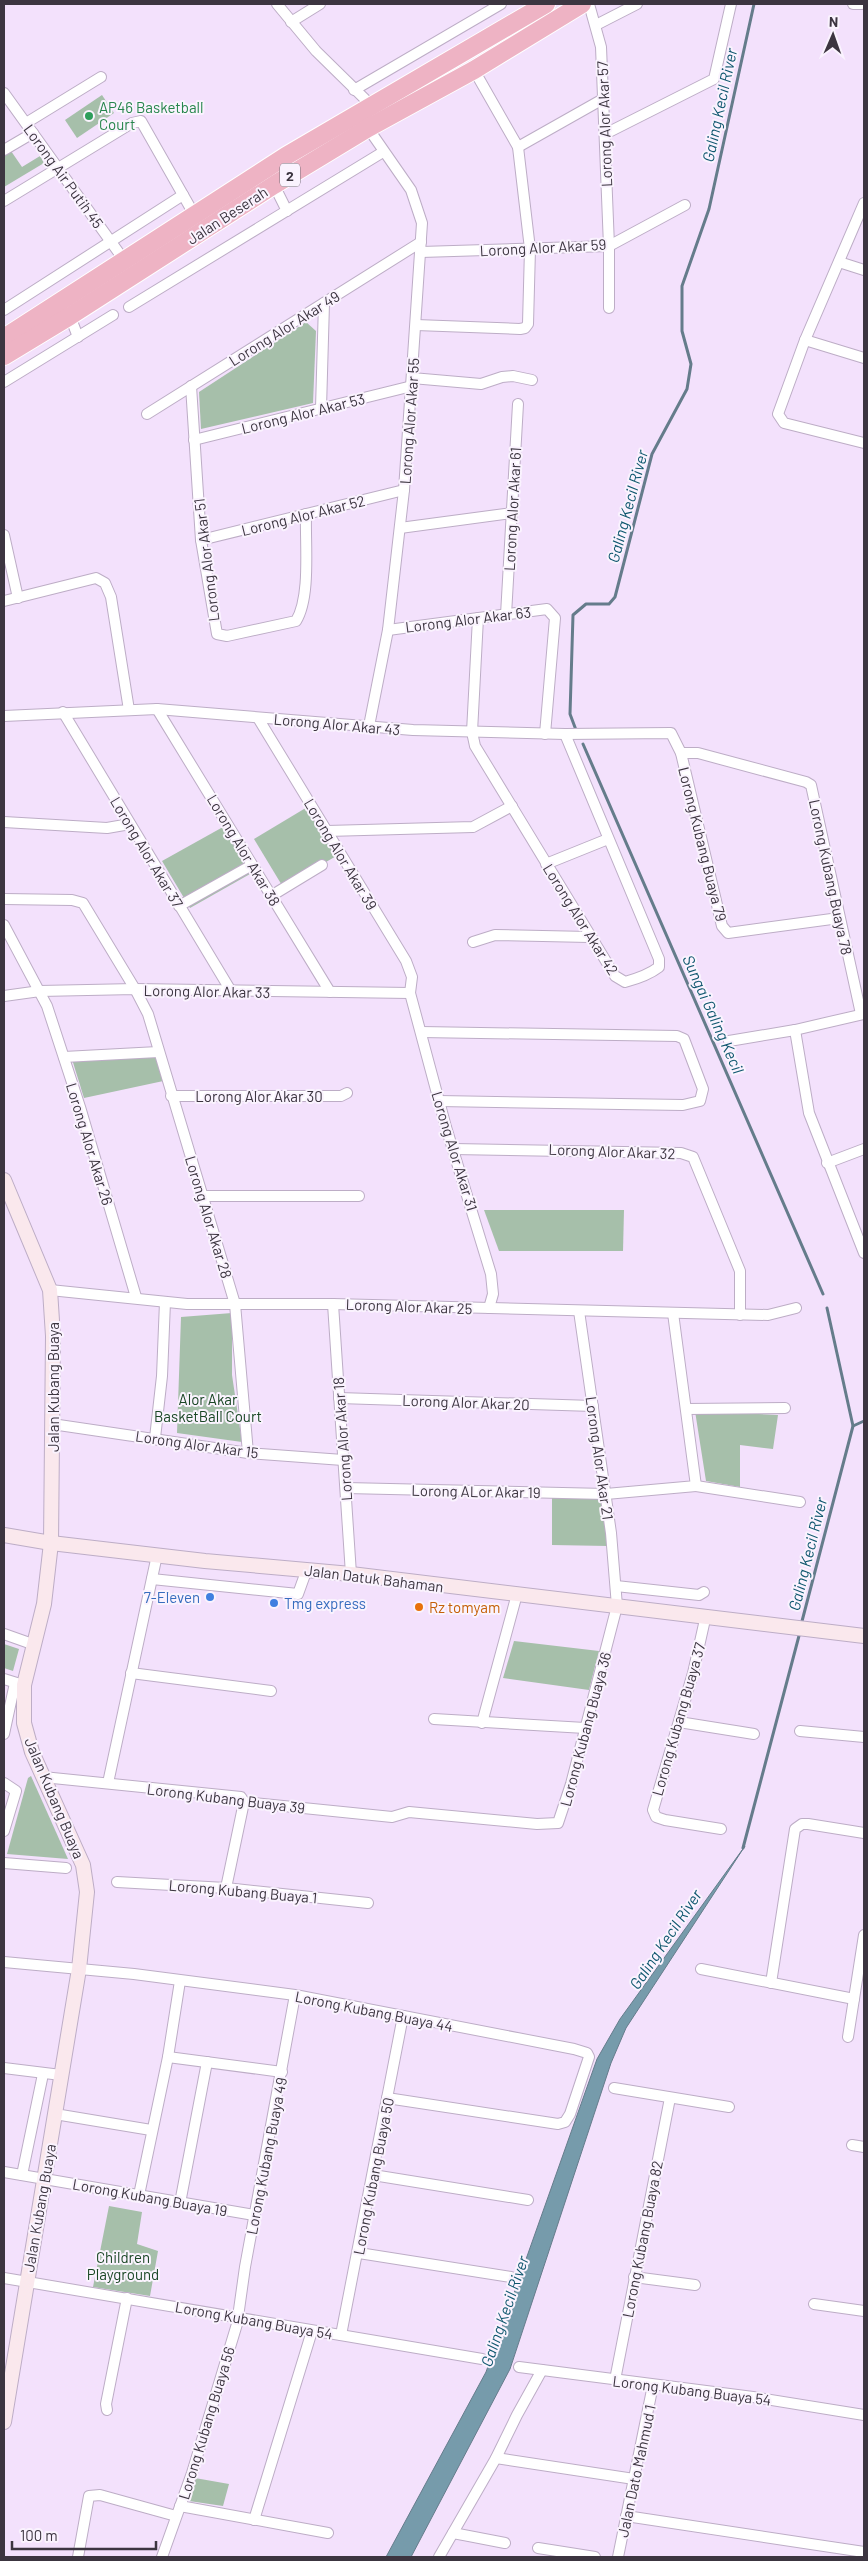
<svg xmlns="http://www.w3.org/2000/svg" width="868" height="2561" font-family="Barlow,sans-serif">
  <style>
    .green { fill: #a6bfaa }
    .water { fill: #769bab; stroke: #657c8b }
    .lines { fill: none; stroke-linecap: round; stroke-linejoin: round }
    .stream { stroke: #657c8b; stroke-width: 3 }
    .street-casing { stroke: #bdadc6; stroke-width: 12 }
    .secondary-casing { stroke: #bdadc6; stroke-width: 16 }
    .highway-casing { stroke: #fff; stroke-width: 20 }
    .street { stroke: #fff; stroke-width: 10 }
    .secondary { stroke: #fae8ed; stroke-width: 14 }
    .highway { stroke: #eeb3c4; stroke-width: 18 }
    .leisure-dot { fill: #2e9e5b; stroke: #faf3fe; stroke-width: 2 }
    .shop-dot { fill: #3f7fe0; stroke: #faf3fe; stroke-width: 2 }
    .food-dot { fill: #e8710a; stroke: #faf3fe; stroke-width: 2 }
    .labels { text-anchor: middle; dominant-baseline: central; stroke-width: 4; stroke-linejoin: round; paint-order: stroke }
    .shield { fill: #faf3fe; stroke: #756e79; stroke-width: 1 }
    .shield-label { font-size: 14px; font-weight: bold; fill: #3c3540 }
    .leisure-label { font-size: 15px; fill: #27864d; stroke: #faf3fe; text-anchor: start }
    .street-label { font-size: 15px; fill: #3c3540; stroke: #faf3fe }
    .park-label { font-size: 15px; fill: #194624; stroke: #faf3fe }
    .shop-label { font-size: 15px; fill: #366cbe; stroke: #faf3fe; text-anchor: end }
    .food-label { font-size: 15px; fill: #c56008; stroke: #faf3fe; text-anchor: start }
    .water-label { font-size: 16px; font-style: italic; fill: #0f576f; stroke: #faf3fe }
  </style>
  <rect width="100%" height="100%" fill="#f3e1fc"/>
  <g class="green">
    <path d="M102,95L114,113L77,138L65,120Z"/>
    <path d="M11,151L22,167L40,156L44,163L4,187V155Z"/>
    <path d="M306,322L316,331L313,403L201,429L199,392Z"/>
    <path d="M309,806L338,855L283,887L254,839Z"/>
    <path d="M223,827L250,874L190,908L162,861Z"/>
    <path d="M158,1053L168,1080L84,1098L71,1056Z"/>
    <path d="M484,1210H624L623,1251H499Z"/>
    <path d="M232,1313V1375L242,1442L177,1433L181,1317Z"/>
    <path d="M695,1411L778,1415L773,1449L740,1445V1487L706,1481Z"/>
    <path d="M552,1495L602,1497L608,1546L552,1545Z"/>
    <path d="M514,1641L599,1651L589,1690L503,1678Z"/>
    <path d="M4,1644L19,1649L13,1671L4,1668Z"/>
    <path d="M31,1776L68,1859L7,1854L28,1778Z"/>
    <path d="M109,2206L142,2212L137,2244L158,2251L150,2296L93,2287Z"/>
    <path d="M195,2478L229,2484L223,2506L189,2501Z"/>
  </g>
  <path class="water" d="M745,1846L626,2028L611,2063L510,2369L411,2557H386L486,2372L597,2059L620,2019Z"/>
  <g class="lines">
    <g class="stream">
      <path d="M576,730L570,714L573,615L586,604H609L615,597L652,454L687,389L691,364L682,331V286L709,209L754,4"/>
      <path d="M583,744L823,1294"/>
      <path d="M853,1426L864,1421"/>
      <path d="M801,1625L853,1426L827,1308"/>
      <path d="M743,1848L800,1632"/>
    </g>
    <defs>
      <g id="street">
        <path d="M277,4L316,51L371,105"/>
        <path d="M589,4L601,47L609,246V308"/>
        <path d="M853,4H862"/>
        <path d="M291,22L320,4"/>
        <path d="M596,25L637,4"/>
        <path d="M354,90L501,4"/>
        <path d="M4,93L124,260"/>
        <path d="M26,123L101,77"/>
        <path d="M368,128L411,190L422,223L404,490L388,630L369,726"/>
        <path d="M605,134L714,79L731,4"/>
        <path d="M518,147L603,99"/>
        <path d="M4,150L33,133"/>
        <path d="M274,185L287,211"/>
        <path d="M4,201L132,123L141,121L195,216"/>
        <path d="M864,203L805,340L778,414L784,423L864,443"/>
        <path d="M421,252L609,246L685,205"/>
        <path d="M839,262L864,270"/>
        <path d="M129,307L383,152"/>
        <path d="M4,310L183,195"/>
        <path d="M70,316L78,337"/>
        <path d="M416,325L520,329L525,328L528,324L530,249L518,147L474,70"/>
        <path d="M805,340L864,358"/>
        <path d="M412,378L481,384L502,377L513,376L532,380"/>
        <path d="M4,382L113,315"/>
        <path d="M191,386L201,540L217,634L227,636L296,621C311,597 305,543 306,514"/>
        <path d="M321,408L324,303"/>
        <path d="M147,414L421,242"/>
        <path d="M194,440L412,386"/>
        <path d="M400,528L512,513"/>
        <path d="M4,535L18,598"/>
        <path d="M201,540L404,490"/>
        <path d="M4,601L96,578L105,583L111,597L129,710"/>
        <path d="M506,615L518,404"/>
        <path d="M478,618L472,732L475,746L615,976L625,982C636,979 650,974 659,967V959L565,734"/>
        <path d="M388,630L547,609L555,618L545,734"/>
        <path d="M157,709L330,992"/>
        <path d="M63,712L231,991"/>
        <path d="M4,716L157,709L413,730L565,734L671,733L681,753L722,926L728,933L839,918"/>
        <path d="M258,718L406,961L412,977L410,993L446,1127L491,1274L493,1294L489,1308"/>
        <path d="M681,753H698L806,782L811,785L861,1014"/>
        <path d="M4,822L107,828L130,824"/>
        <path d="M327,831L473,827L512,806"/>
        <path d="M546,864L608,839"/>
        <path d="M271,896L322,865"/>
        <path d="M4,899L72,900L83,903L135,989L148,1014L235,1304L248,1453"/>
        <path d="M179,906L252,865"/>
        <path d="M4,925L47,1006L80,1107L136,1297"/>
        <path d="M473,942L495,935L589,937"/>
        <path d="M4,996L40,991L135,989L410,993"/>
        <path d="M795,1030L809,1113L864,1253"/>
        <path d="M421,1032L677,1036L684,1039L703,1089L700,1101L683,1105L439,1101"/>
        <path d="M729,1041L795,1030L864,1014"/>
        <path d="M64,1057L158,1052"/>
        <path d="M171,1096H341L347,1093"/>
        <path d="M453,1149L681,1153L693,1157L740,1271V1315"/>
        <path d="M827,1163L864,1149"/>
        <path d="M203,1196H359"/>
        <path d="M50,1290L187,1304H333L768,1315L796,1308"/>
        <path d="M333,1304L351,1574"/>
        <path d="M339,1398L593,1406"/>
        <path d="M687,1409L785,1408"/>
        <path d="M52,1424L248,1453L343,1460"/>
        <path d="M155,1438L162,1376L165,1302"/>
        <path d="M696,1486L800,1502"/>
        <path d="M346,1488L606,1494L696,1486L673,1313"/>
        <path d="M152,1579L298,1594L307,1569"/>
        <path d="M616,1586L699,1595L704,1592"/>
        <path d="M706,1615L693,1673L653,1810L656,1817L665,1820L721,1829"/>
        <path d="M4,1634L35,1645"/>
        <path d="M131,1673L271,1691"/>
        <path d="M4,1679L20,1684"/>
        <path d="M434,1719L585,1728"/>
        <path d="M679,1722L754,1734"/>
        <path d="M482,1723L517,1594"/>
        <path d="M800,1731L864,1737"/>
        <path d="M4,1734L15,1683"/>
        <path d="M43,1777L241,1797L244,1802L392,1817L409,1812L537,1824L558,1823L571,1784L617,1606L611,1533L579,1311"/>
        <path d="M4,1783L16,1791L4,1831"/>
        <path d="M108,1783L157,1555"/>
        <path d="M4,1863L66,1868"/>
        <path d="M117,1882L226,1888L368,1903"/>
        <path d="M226,1888L244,1802"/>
        <path d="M4,1962L134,1974L295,1995L574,2049L587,2053L589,2057L570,2114L565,2122L558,2124L387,2098"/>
        <path d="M701,1969L854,1999"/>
        <path d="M771,1983L795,1829L802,1824H808L864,1833"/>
        <path d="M848,2037L864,1935"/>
        <path d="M168,2057L282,2072"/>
        <path d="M4,2068L61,2075"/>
        <path d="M614,2088L729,2107"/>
        <path d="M55,2114L151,2130"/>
        <path d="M852,2145L864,2147"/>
        <path d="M4,2172L254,2215"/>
        <path d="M22,2175L43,2074"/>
        <path d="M373,2175L528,2200"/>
        <path d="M139,2195L168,2057L180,1981"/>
        <path d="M180,2203L207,2062"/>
        <path d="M359,2253L511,2277"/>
        <path d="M634,2277L695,2285"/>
        <path d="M4,2278L482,2359"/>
        <path d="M814,2304L864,2311"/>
        <path d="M341,2335L403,2016"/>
        <path d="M519,2367L753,2397L864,2415"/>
        <path d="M615,2380L670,2098"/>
        <path d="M107,2410L106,2404L127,2298"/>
        <path d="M496,2458L634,2479"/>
        <path d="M180,2506L328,2533"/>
        <path d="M626,2516L864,2552"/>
        <path d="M254,2520L312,2331"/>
        <path d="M453,2533L505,2543"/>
        <path d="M538,2548L595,2557"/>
        <path d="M78,2557L89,2496L100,2495L176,2516"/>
        <path d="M162,2557L192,2473L237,2324L245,2267L295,1995"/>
        <path d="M439,2557L496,2458L517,2415L542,2370"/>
        <path d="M618,2557L653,2385"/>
      </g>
      <g id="secondary">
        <path d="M4,1180L50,1290L53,1336L51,1543L44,1604L24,1685V1723L32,1752L83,1865L87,1892L79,1969L4,2422"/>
        <path d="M4,1535L51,1543L205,1561L351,1574L864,1636"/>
      </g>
      <g id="highway">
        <path d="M4,338L286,156L546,4"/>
        <path d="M4,356L70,316L274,185L368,128L474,70L582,4"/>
      </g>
    </defs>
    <use href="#street" class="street-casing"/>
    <use href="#secondary" class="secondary-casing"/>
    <use href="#highway" class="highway-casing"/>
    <use href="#street" class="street"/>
    <use href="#secondary" class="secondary"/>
    <use href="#highway" class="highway"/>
  </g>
  <circle class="leisure-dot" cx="89" cy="116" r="5"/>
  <g class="shop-dot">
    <circle cx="210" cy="1597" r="5"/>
    <circle cx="274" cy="1603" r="5"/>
  </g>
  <circle class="food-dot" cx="419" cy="1607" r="5"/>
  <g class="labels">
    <rect class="shield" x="280" y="163.5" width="20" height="23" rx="4"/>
    <g class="shield-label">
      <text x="290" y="175">2</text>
    </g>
    <g class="leisure-label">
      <text x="99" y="107">AP46 Basketball<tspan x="99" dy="17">Court</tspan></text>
    </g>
    <g class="street-label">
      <text transform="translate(604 124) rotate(-92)">Lorong Alor Akar 57</text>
      <text transform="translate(64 176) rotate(54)">Lorong Air Putih 45</text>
      <text transform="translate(227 215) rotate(-33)">Jalan Beserah</text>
      <text transform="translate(543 247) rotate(-3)">Lorong Alor Akar 59</text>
      <text transform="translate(284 328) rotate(-32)">Lorong Alor Akar 49</text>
      <text transform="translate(303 413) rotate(-14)">Lorong Alor Akar 53</text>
      <text transform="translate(409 421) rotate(-86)">Lorong Alor Akar 55</text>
      <text transform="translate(512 509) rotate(-87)">Lorong Alor Akar 61</text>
      <text transform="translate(303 515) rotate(-14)">Lorong Alor Akar 52</text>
      <text transform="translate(206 560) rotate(-97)">Lorong Alor Akar 51</text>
      <text transform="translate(468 619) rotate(-7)">Lorong Alor Akar 63</text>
      <text transform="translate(337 724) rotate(5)">Lorong Alor Akar 43</text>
      <text transform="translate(703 844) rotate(76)">Lorong Kubang Buaya 79</text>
      <text transform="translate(244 850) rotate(59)">Lorong Alor Akar 38</text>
      <text transform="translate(147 852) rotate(59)">Lorong Alor Akar 37</text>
      <text transform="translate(341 854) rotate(59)">Lorong Alor Akar 39</text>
      <text transform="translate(831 877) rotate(78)">Lorong Kubang Buaya 78</text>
      <text transform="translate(581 919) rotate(58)">Lorong Alor Akar 42</text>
      <text transform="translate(207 991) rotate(1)">Lorong Alor Akar 33</text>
      <text x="259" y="1096">Lorong Alor Akar 30</text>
      <text transform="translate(90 1144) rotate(73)">Lorong Alor Akar 26</text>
      <text transform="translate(455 1151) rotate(73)">Lorong Alor Akar 31</text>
      <text transform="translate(612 1151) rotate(2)">Lorong Alor Akar 32</text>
      <text transform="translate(209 1217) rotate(73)">Lorong Alor Akar 28</text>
      <text transform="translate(409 1306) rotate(2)">Lorong Alor Akar 25</text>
      <text transform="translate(53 1387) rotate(-90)">Jalan Kubang Buaya</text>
      <text transform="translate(466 1402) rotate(2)">Lorong Alor Akar 20</text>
      <text transform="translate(342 1439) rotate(-94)">Lorong Alor Akar 18</text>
      <text transform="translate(197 1444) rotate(8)">Lorong Alor Akar 15</text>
      <text transform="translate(600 1458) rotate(82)">Lorong Alor Akar 21</text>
      <text transform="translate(476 1491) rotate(1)">Lorong ALor Akar 19</text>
      <text transform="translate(374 1578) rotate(7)">Jalan Datuk Bahaman</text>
      <text transform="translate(678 1719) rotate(-74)">Lorong Kubang Buaya 37</text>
      <text transform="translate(585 1729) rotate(-75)">Lorong Kubang Buaya 36</text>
      <text transform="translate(55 1798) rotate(67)">Jalan Kubang Buaya</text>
      <text transform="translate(226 1798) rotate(7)">Lorong Kubang Buaya 39</text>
      <text transform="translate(243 1891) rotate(5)">Lorong Kubang Buaya 1</text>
      <text transform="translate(374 2011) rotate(11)">Lorong Kubang Buaya 44</text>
      <text transform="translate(266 2156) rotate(-79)">Lorong Kubang Buaya 49</text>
      <text transform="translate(373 2176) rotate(-79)">Lorong Kubang Buaya 50</text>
      <text transform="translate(150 2197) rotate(10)">Lorong Kubang Buaya 19</text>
      <text transform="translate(39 2208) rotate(-80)">Jalan Kubang Buaya</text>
      <text transform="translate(642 2239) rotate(-79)">Lorong Kubang Buaya 82</text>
      <text transform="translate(254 2320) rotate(10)">Lorong Kubang Buaya 54</text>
      <text transform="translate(692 2390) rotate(7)">Lorong Kubang Buaya 54</text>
      <text transform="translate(206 2423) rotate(-73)">Lorong Kubang Buaya 56</text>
      <text transform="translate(636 2471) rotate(-78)">Jalan Dato Mahmud 1</text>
    </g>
    <g class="park-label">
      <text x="208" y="1399">Alor Akar<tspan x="208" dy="17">BasketBall Court</tspan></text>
      <text x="123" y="2257">Children<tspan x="123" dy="17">Playground</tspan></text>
    </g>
    <g class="shop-label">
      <text x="200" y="1597">7-Eleven</text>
      <text x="284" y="1603" text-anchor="start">Tmg express</text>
    </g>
    <g class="food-label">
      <text x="429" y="1607">Rz tomyam</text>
    </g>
    <g class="water-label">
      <text transform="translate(719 105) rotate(-78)">Galing Kecil River</text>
      <text transform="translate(627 506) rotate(-75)">Galing Kecil River</text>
      <text transform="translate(714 1014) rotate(66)">Sungai Galing Kecil</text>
      <text transform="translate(807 1554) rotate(-76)">Galing Kecil River</text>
      <text transform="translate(665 1939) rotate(-56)">Galing Kecil River</text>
      <text transform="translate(504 2311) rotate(-71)">Galing Kecil River</text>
    </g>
  </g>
  <rect width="868" height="2561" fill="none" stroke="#3c3540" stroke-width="10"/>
  <g transform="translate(833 35) rotate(2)" stroke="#faf3fe" stroke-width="4" paint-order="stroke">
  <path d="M0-4L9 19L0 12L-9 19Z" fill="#3c3540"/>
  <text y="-8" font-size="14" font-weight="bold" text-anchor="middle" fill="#3c3540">N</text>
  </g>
  <path d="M12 2541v8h144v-8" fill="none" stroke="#3c3540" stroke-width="2.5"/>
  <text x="20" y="2541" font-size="15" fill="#3c3540" stroke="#faf3fe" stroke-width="4" paint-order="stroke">100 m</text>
</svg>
